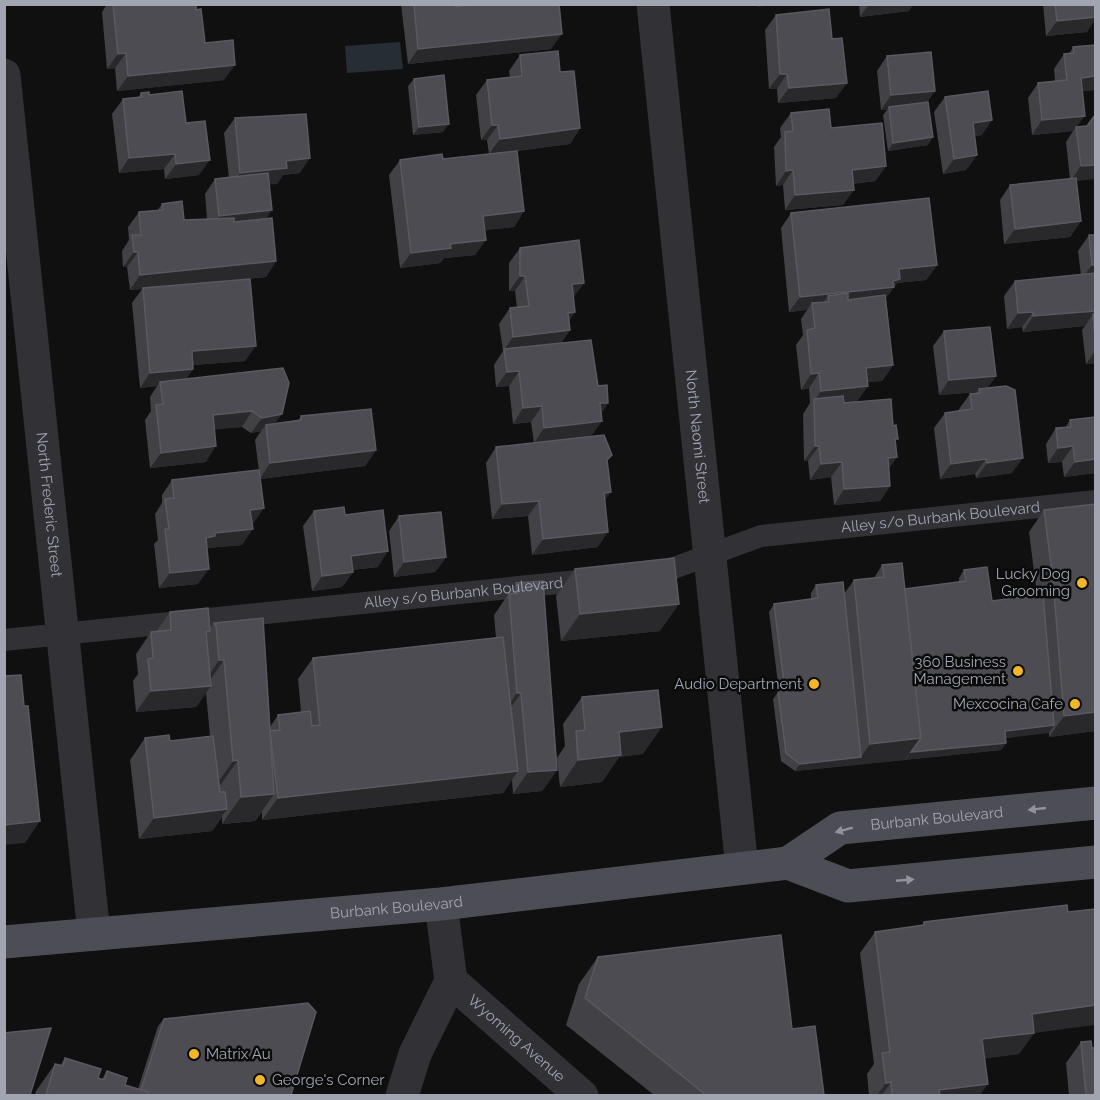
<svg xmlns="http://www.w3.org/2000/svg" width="1100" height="1100" font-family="Raleway,sans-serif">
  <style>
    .water { fill: #262d34 }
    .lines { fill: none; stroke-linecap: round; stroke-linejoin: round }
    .lane { stroke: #313136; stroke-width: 22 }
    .street { stroke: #313136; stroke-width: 33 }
    .primary { stroke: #4d4e55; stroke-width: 33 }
    .wall { fill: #414146 }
    .shaded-wall { fill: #29292c }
    .building { fill: #4c4c52; stroke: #595a61; stroke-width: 1.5 }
    .oneway { fill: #90949f }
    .poi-dot { fill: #f2b727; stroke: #0b0b0c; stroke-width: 2 }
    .labels { text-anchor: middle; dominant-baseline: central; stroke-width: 5; stroke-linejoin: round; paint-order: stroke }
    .street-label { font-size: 15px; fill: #a1a5b2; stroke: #0b0b0c }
    .poi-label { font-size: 15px; fill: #a1a5b2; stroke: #0b0b0c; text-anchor: end }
  </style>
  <rect width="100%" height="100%" fill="#101011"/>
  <path class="water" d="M400,42L403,69L347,73L345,46Z"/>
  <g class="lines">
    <g class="lane">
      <path id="s1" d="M645,574L663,572L761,536L1096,501"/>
      <path id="s2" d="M4,640L597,579"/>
    </g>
    <g class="street">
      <path id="s3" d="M653,4L742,868"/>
      <path id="s4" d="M4,75L94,934"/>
      <path id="s5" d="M451,981L582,1096"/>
      <path d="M402,1096L415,1054L451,981L441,904"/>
    </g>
    <g class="primary">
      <path d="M788,863L848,886L1096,862"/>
      <path id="s6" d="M4,942L441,904L788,863L840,828L1096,803"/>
    </g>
  </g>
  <g class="wall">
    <path d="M107,4H196L205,43L224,80L117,91L115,68L107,69L102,12Z"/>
    <path d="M401,4H559L551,49L408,64Z"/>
    <path d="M859,4H913L909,11L860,17Z"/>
    <path d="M1043,4H1095L1087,32L1046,36Z"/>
    <path d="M776,15L836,98L778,103L777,89H769L765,30Z"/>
    <path d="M1095,45V90L1082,91L1077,127L1087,126L1095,115L1076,181L1081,221L1070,237L1004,244L1000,200L1010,185L1070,179L1066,142L1073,131L1032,135L1028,98L1038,83L1055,81L1054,69L1064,54H1069L1073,47Z"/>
    <path d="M520,55L560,72L580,128L570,144L517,151L524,211L514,227L484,230L475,255L444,258L440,263L400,268L389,175L400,160L443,159L489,154L487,140H481L476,95L487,80L510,77L509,71Z"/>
    <path d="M887,56L935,91L927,102L928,145L888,151L883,115L887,110H881L877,71Z"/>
    <path d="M414,79L443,132L413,135L408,86Z"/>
    <path d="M141,93L149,95L199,175L165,179L164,169L119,173L112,114L123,99L138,98Z"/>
    <path d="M945,97L982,135L974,136L977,155L966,170L943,174L934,112Z"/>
    <path d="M791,113L831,128L886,166L875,181L853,184L843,205L785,210L783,185L776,186L774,147L781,137L780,128Z"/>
    <path d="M235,118L300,173L283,175L277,184H269L267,218L276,261L266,277L200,283L245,361L193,365V369L186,379L283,368L275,423L298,421L301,416L376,450L365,466L260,479L253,524H252L242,545L207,548L198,584L159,588L154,544L158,540L155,514L162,503V495L172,480L259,471L255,440L261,431L251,433L242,427L214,429L206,462L150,468L145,420L151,411L150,397L157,386L140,388L132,303L142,289L130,290L127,267H123L122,251L129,240L128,227L139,212L157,211L162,204L184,220L207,219L205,194L215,179L229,178L224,133Z"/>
    <path d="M791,213L937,265L926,280L897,283L886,298L893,365L882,381L867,382L868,386L857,401L893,426L897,457L889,468L890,486L880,501L834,505L831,477L810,480L808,461H804L803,414L810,403L809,388L801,390L796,345L803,335L801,319L807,310L789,312L781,228Z"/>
    <path d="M1089,235H1095V363L1086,364L1082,330L1085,326L1023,332L1022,327L1007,329L1004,296L1015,281L1081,275L1078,251Z"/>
    <path d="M520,248L584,283L573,297L569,321L570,330L561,343L598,386L608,403L601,413L602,421L591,436L534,443L531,422L513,424L509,386L496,387L494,365L503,351L499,324L510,308H517L515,291H509V263Z"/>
    <path d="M944,331L996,376L987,388L1012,473L976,478L975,474L940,479L934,428L945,413L959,411V409L970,394L976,393L977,392L939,395L933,346Z"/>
    <path d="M1095,417V473L1064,477L1062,462L1048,463L1046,444L1056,428H1065L1070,420Z"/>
    <path d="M496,447L607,461L605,501L598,547L532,555L528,516L492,519L486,463Z"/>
    <path d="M1044,510L1095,731L1049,737V732L1006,738V743L1001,750L795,771L781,761L773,699L779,691L769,612L774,604L811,599V593L816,585L844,594L854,580L874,578L882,565L905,589L959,582V578L964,570L992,601L1037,595L1029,532Z"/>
    <path d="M314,511L345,515L378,567L352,570L353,572L342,587L312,591L303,526Z"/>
    <path d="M399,516L446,557L435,572L394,577L389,531Z"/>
    <path d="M575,569L660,631L561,641L556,596Z"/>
    <path d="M516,583L557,770L542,791L513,794L512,780L503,793L262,820V812L255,821L222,824V817L212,831L139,839L130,760L145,738L170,741L210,736L206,693L196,707L136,712L133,681L138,674L136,654L151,632H156L170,612L210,628L214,623L263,618L270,727L278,715L301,712L298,679L313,658L496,638L494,615Z"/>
    <path d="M582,697L643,754L619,757L602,782L560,787L557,758L565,746L563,724Z"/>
    <path d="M924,922L1034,1033L1019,1054L985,1058L980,1095H869L867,1074L874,1064L860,953L875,932L922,926Z"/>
    <path d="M598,957L792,1029L824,1095H654L566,1025L579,984Z"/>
    <path d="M164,1019L291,1095H35L36,1091L55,1064L60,1066L65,1058L98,1078L102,1079L107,1071L125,1085L138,1089L158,1026Z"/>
    <path d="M1081,1042L1092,1048L1095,1095H1069L1066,1063Z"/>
  </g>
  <g class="shaded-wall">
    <path d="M759,4H780L757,7Z"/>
    <path d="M869,4H913L909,11L860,17Z"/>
    <path d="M1095,17V20L1087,32L1046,36L1057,21Z"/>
    <path d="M562,34L551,49L408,64L418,49Z"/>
    <path d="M126,53L115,68L107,69L118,54Z"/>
    <path d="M235,65L224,80L117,91L128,76Z"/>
    <path d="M780,74H787L777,89H769Z"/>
    <path d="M1095,76V90L1070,93L1081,78Z"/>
    <path d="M847,83L836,98L778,103L789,88Z"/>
    <path d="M935,91L924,106L889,107L887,110H881L891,95Z"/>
    <path d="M1085,116L1073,131L1032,135L1042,120Z"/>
    <path d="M992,120L982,135L962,138L973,123Z"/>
    <path d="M449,124L443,132L413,135L419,127Z"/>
    <path d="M492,125H498L487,140H481Z"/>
    <path d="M580,128L570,144L489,154L500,139Z"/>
    <path d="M933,137L928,145L888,151L893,143Z"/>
    <path d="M175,154L164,169L119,173L129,158Z"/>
    <path d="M977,155L966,170L943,174L954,159Z"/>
    <path d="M310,158L300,173L283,175L277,184L230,188L240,173L286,161Z"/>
    <path d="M210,160L199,175L165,179L176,164Z"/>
    <path d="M1095,165V179L1070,182L1081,166Z"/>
    <path d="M886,166L875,181L841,185L852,170Z"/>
    <path d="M793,170L783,185L776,186L786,171Z"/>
    <path d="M854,190L843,205L785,210L795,195Z"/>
    <path d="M272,210L262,225L209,232L219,216Z"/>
    <path d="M524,211L514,227L472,231L483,216Z"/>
    <path d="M1081,221L1070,237L1004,244L1015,229Z"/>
    <path d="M486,240L475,255L444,258L440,263L400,268L411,253L450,244Z"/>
    <path d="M134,252H138L127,267H123Z"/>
    <path d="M276,261L266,277L130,290L140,275Z"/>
    <path d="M937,265L926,280L897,283L883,302H829L828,296L819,309L812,303L807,310L789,312L800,297L899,269Z"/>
    <path d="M1092,265H1095V279L1081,280Z"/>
    <path d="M520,276H525L515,291H509Z"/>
    <path d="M584,283L573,298L572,284Z"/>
    <path d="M1095,311V315L1093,314L1085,326L1023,332L1033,316Z"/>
    <path d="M575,312L565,327L568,313Z"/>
    <path d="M1033,312L1022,327L1007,329L1018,313Z"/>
    <path d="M570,330L559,345L504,350L513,337Z"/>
    <path d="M256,346L245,361L181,366L192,351Z"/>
    <path d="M1095,351V363L1086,364Z"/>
    <path d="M893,365L882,381L855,383L866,368Z"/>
    <path d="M193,369L183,384L160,382L157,386L140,388L150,373Z"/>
    <path d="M519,371L509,386L496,387L507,372Z"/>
    <path d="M819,373L809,388L801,390L811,374Z"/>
    <path d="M996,376L985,391L979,389L977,392L939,395L949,380Z"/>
    <path d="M868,386L857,401L814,406V402L821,391Z"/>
    <path d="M600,403H608L598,418Z"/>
    <path d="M542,406L531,422L513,424L523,408Z"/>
    <path d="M252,411L242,427L202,431L213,415Z"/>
    <path d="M282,414L271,429L266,425L261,431L251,433L262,418Z"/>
    <path d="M602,421L591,436L534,443L544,428Z"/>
    <path d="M216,446L206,462L150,468L161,453Z"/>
    <path d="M815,446H819L808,461H804Z"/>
    <path d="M1073,446L1062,462L1048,463L1058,448Z"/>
    <path d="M376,450L365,466L260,479L270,463Z"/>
    <path d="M897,457L886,472L888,458Z"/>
    <path d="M1023,458L1012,473L976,478L987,463Z"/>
    <path d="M986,459L975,474L940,479L951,464Z"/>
    <path d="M1095,459V473L1064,477L1075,462Z"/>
    <path d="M842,462L831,477L810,480L821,464Z"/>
    <path d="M890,486L880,501L834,505L844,489Z"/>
    <path d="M611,492L600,507L604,493Z"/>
    <path d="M539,501L528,516L492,519L502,504Z"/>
    <path d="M264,508L253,524L240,525L250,510Z"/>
    <path d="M253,529L242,545L207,548L206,538L215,533Z"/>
    <path d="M608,532L598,547L532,555L543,539Z"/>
    <path d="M388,551L378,567L340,571L351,556Z"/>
    <path d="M446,557L435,572L394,577L404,562Z"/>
    <path d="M209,569L198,584L159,588L170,573Z"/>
    <path d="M353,572L342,587L312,591L322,576Z"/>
    <path d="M679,604L660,631L561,641L580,614Z"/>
    <path d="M219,660H224L206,686H211L196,707L136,712L151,691L201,687Z"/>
    <path d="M517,693H521L506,714L502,715Z"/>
    <path d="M1095,712V731L1049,737L1064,716Z"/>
    <path d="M1054,725L1049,733L999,739L1005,731Z"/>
    <path d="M662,727L643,754L619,757L602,782L560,787L578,760L619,732Z"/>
    <path d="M921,738L905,760L795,771L800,764L861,757L870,744Z"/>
    <path d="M1006,743L1001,750L906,760L911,752Z"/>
    <path d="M238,760L219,787L214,788L233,761Z"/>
    <path d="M557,770L542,791L513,794L528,772Z"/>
    <path d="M518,771L503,793L262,820L278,798Z"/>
    <path d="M274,794L255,821L222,824L241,797Z"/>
    <path d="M227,809L212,831L139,839L154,818Z"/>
    <path d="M40,821L25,843L4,845V825Z"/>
    <path d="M1095,1005V1025L1034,1033L1019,1054L967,1061L982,1039L1032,1014Z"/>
    <path d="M891,1082L882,1095H877L886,1083Z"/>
    <path d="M988,1084L980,1095H935L939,1090Z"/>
  </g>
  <g class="building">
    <path d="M113,4H196V10L201,9L205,43L233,40L235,65L128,76L126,53L118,54Z"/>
    <path d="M414,4H456V7L464,6L463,4H559L562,34L418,49Z"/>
    <path d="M1055,4H1095V17L1057,21Z"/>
    <path d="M829,9L832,39L842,38L847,83L789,88L787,74H780L776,15Z"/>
    <path d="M1095,45V76L1081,78L1085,116L1042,120L1038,83L1067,80L1064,54L1074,53L1073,47Z"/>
    <path d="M558,51L560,72L574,71L580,128L500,139L498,125H492L487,80L522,76L520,55Z"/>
    <path d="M931,52L935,91L891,95L887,56Z"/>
    <path d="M444,75L449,124L419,127L414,79Z"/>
    <path d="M182,91L186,123L205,121L210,160L176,164L175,154L129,158L123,99L141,97V93L149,92V95Z"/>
    <path d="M988,91L992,120L973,123L977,155L954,159L945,97Z"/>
    <path d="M928,102L933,137L893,143L889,107Z"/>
    <path d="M829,109L831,128L882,123L886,166L852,170L854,190L795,195L793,170L786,171L785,132L793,131L791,113Z"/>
    <path d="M306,114L310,158L286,161L287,168L240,173L235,118Z"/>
    <path d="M1095,115V165L1081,166L1076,127L1087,126Z"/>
    <path d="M517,151L524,211L483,216L486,240L450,244L451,248L411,253L400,160L442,154L443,159Z"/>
    <path d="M268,173L272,210L219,216L215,179Z"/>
    <path d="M1076,178L1081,221L1015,229L1010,185Z"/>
    <path d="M929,198L937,265L899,269L900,279L893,281L894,287L800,297L791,213Z"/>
    <path d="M182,201L184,220L234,218V222L272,218L276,261L140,275L138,252H134L132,235H141L139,212L163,210L162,204Z"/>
    <path d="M1089,235H1095V265H1092Z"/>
    <path d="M579,240L584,283L572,284L575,312L568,313L570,330L513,337L510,308L529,306L525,276H520V248Z"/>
    <path d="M1095,273V311L1033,316V312L1018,313L1015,281Z"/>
    <path d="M250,279L256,346L192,351L193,369L150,373L143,288Z"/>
    <path d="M848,293V300L885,295L893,365L866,368L868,386L821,391L819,373L811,374L807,330L815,328L812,303L829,302L828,296Z"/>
    <path d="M1093,314H1095V338Z"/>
    <path d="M990,327L996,376L949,380L944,331Z"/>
    <path d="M591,340L598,386L607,385L608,403H600L602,421L544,428L542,406L523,408L519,371L507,372L504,349Z"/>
    <path d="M283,368L289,383L282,414L262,418L252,411L213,415L216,446L161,453L156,405L163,404L160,382Z"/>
    <path d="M1006,386L1015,390L1023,458L987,463L986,459L951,464L945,413L972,409L970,394L980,393L979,389Z"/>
    <path d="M843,396L844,403L891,399L893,426L896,425L898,439H895L897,457L888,458L890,486L844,489L842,462L821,464L819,446H815L814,399Z"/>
    <path d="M371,409L376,450L270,463L266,425L301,420V416Z"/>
    <path d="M1095,417V459L1075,462L1073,446L1058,448L1056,428L1071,427L1070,420Z"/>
    <path d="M604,435L612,455L607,460L611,492L604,493L608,532L543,539L539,501L502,504L496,447Z"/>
    <path d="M259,470L264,508L250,510L253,529L215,533V536L206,538L209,569L170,573L165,529H169L165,499L174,498L172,480Z"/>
    <path d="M1095,504V712L1064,716L1053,580L1044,510Z"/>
    <path d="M344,507L345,515L383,510L388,551L351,556L353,572L322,576L314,511Z"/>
    <path d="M441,512L446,557L404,562L399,516Z"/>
    <path d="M674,558L679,604L580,614L575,569Z"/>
    <path d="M902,563L921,738L870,744L854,580L884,577L882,565Z"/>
    <path d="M987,567L992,601L1043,594L1054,725L1005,731L1006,743L911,752L921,738L905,589L966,581L964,570Z"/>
    <path d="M543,581L557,770L528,772L521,693H517L509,594L518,593L516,583Z"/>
    <path d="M843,582L861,757L800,764L786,753L778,691L785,690L774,604L818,598L816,585Z"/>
    <path d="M208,608L210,631L206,632L211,686L151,691L148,659L153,658L151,632L171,630L170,612Z"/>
    <path d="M263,618L274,794L241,797L238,760L233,761L224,660H219L216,626L214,623Z"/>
    <path d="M503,637L518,771L278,798L270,731L280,730L278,715L310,711L312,726L320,725L313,658Z"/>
    <path d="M21,675L24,706H28L40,821L4,825V676Z"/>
    <path d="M658,690L662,727L619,732L621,755L578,760L576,731L585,730L582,697Z"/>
    <path d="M169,735L170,741L213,736L220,792H225L227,809L154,818L145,738Z"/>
    <path d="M1067,905L1068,912L1095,909V1005L1032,1014L1034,1033L982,1039L988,1084L939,1090L940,1095H892L891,1082L886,1083L882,1053L890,1052L875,932L924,925V922Z"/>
    <path d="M781,935L792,1029L815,1026L824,1095H706L585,998L598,957Z"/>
    <path d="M308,1003L316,1012L291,1095H147L148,1092L141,1090L164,1019Z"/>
    <path d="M51,1028L30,1095H4V1033Z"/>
    <path d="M1091,1041L1092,1048H1095V1095H1086L1081,1042Z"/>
    <path d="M65,1058L101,1069L98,1078L104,1080L107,1071L127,1078L125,1085L148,1092L147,1095H46L55,1064L63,1066Z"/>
  </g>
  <defs><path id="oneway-solid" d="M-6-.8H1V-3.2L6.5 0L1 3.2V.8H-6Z" transform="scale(1.5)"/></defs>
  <g class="oneway">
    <use href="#oneway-solid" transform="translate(1037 809) rotate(174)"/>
    <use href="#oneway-solid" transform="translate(844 830) rotate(165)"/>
    <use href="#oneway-solid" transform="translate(905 880) rotate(-5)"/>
  </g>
  <g class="poi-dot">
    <circle cx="1082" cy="583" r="6"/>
    <circle cx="1018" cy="671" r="6"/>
    <circle cx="814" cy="684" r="6"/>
    <circle cx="1075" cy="704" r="6"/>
    <circle cx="194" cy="1054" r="6"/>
    <circle cx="260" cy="1080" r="6"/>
  </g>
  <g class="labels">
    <g class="street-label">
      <text stroke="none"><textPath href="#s3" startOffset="435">North Naomi Street</textPath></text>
      <text stroke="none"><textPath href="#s4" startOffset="432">North Frederic Street</textPath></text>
      <text stroke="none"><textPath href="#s1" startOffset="303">Alley s/o Burbank Boulevard</textPath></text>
      <text stroke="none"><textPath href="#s2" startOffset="462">Alley s/o Burbank Boulevard</textPath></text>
      <text stroke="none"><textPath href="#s6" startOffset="948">Burbank Boulevard</textPath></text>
      <text stroke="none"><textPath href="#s6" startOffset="394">Burbank Boulevard</textPath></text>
      <text stroke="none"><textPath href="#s5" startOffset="87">Wyoming Avenue</textPath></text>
    </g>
    <g class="poi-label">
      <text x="1070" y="574">Lucky Dog<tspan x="1070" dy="17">Grooming</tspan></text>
      <text x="1006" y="662">360 Business<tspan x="1006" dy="17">Management</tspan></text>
      <text x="802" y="684">Audio Department</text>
      <text x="1063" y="704">Mexcocina Cafe</text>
      <text x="206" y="1054" text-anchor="start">Matrix Au</text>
      <text x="272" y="1080" text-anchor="start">George's Corner</text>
    </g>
  </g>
  <rect width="1100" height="1100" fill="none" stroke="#a1a5b2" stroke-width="12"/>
</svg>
